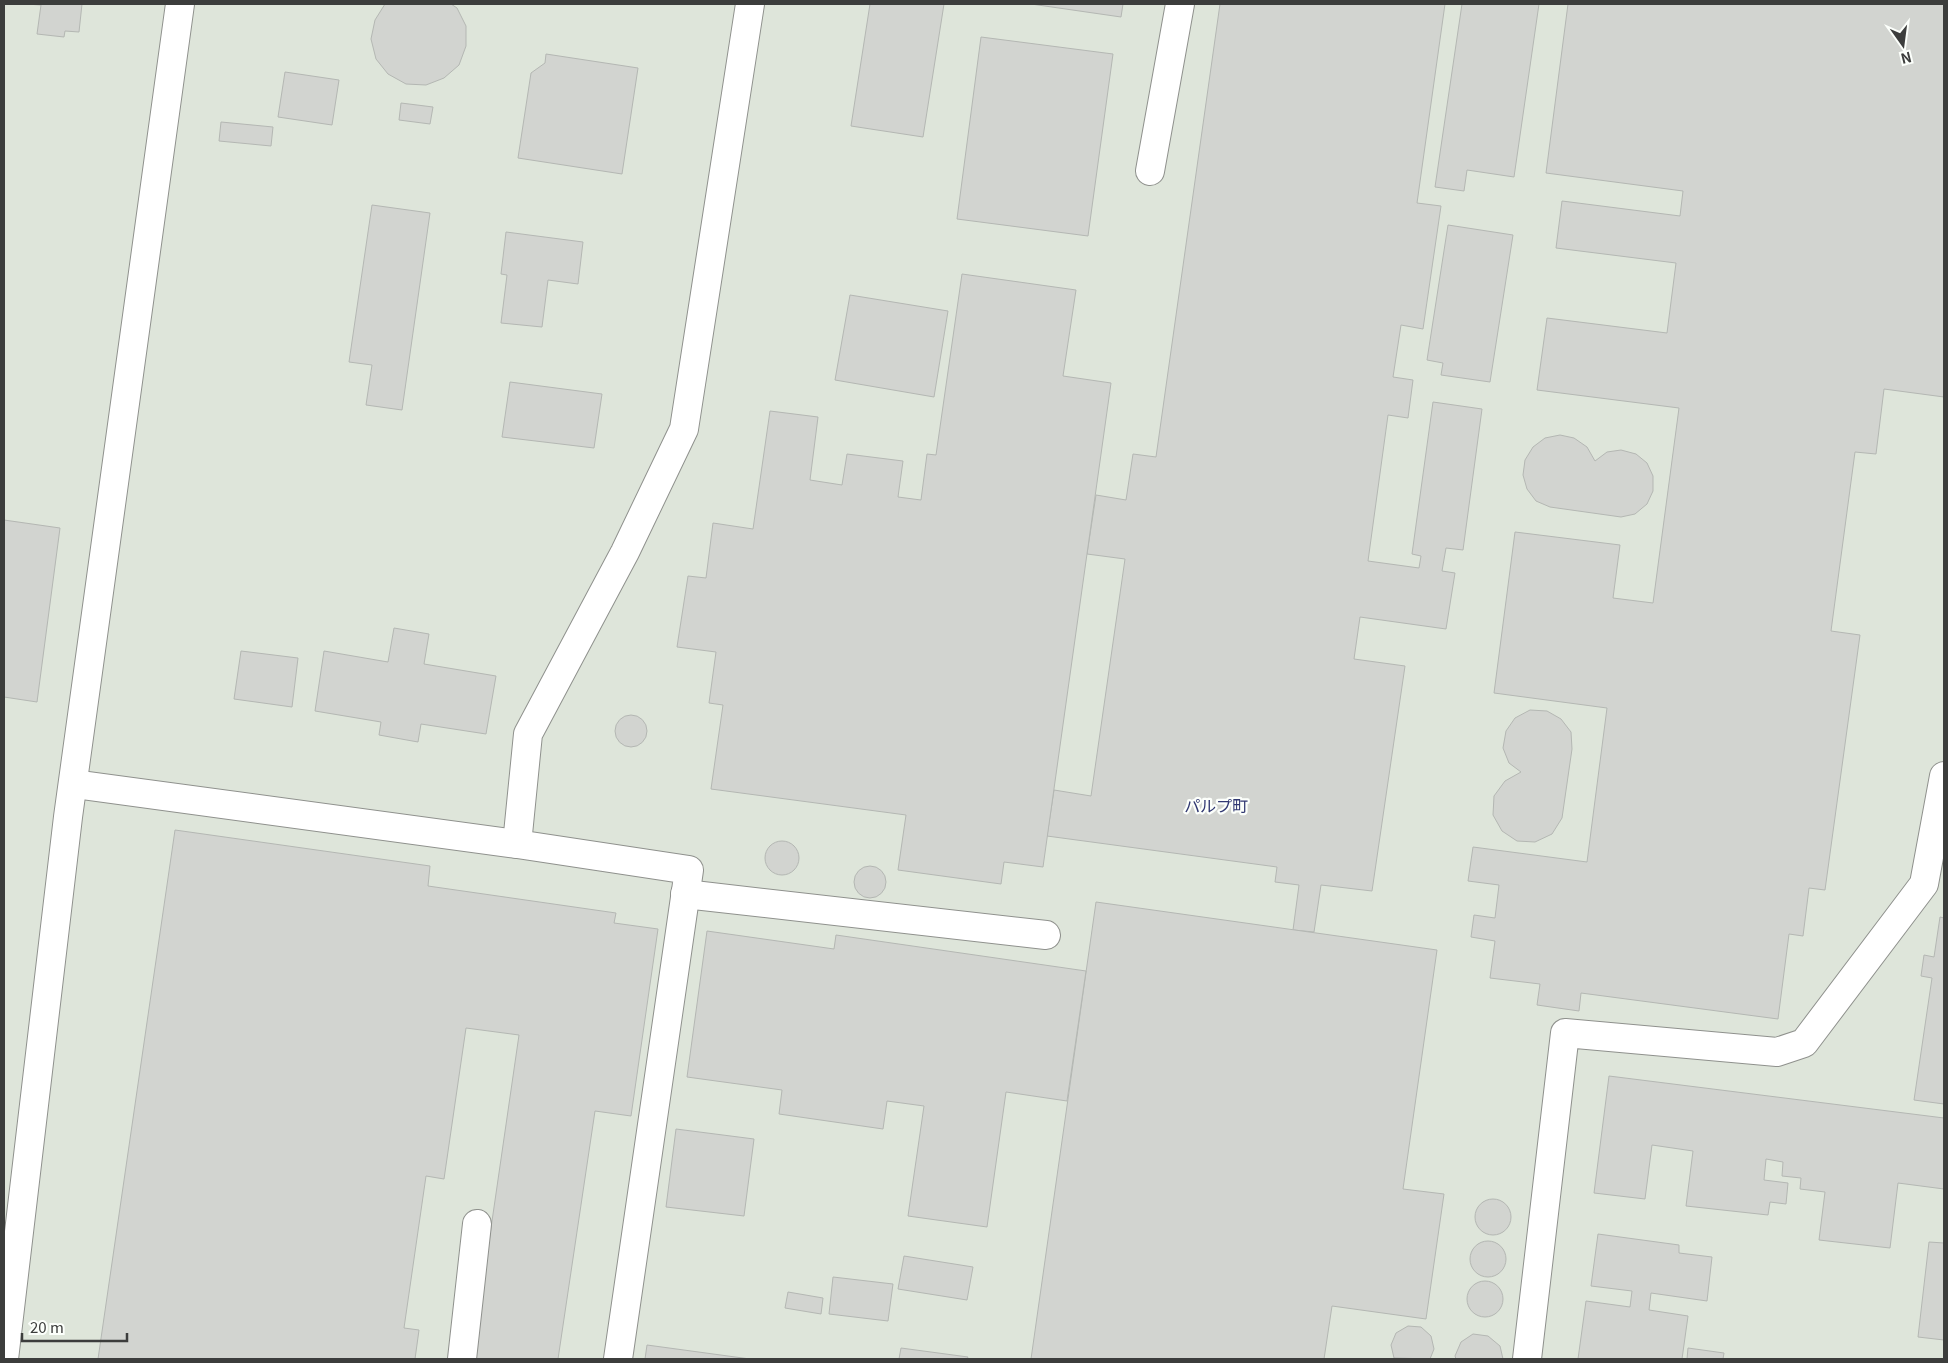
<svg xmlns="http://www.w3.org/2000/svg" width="1948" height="1363" font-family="Georgia,'Noto Sans JP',serif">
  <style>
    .built { fill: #dee5da }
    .building { fill: #d2d4d0; stroke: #b4b7b3 }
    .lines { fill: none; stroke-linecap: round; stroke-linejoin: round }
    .minor-casing { stroke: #8f918d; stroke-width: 30 }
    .minor { stroke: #fff; stroke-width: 28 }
    .labels { text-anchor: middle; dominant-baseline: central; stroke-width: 4.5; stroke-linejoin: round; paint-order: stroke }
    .quarter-label { font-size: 16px; fill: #303771; stroke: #fcfffb }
  </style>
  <rect width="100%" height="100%" fill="#eff1ed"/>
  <rect class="built" x="4" y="4" width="1940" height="1355"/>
  <g class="building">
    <path d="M26,4H82L79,32L65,31L64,37L37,34L41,5Z"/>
    <path d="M385,4H451L457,8L466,26V46L459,65L444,78L426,85L406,84L388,74L376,59L371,39L375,20Z"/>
    <path d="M870,4H944L923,137L851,126Z"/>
    <path d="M1031,4H1123L1121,17Z"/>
    <path d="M1220,4H1445L1417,203L1441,206L1423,329L1401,325L1393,377L1413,380L1408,418L1388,415L1368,561L1419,568L1421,556L1412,554L1433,402L1482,409L1463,550L1446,548L1442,571L1455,573L1446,629L1360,617L1354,659L1405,666L1372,891L1321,885L1314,932L1293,930L1299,885L1275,882L1277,867L1047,836L1054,790L1091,796L1125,559L1087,554L1096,495L1126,500L1133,454L1156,457Z"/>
    <path d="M1462,4H1539L1514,177L1467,170L1464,191L1435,187Z"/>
    <path d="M1568,4H1944V397L1884,389L1876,454L1855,452L1831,631L1860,635L1825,890L1809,888L1803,936L1789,934L1778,1019L1581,993L1579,1011L1537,1005L1540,984L1490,978L1495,941L1471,937L1474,915L1495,918L1499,885L1468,881L1473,847L1587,862L1607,708L1494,693L1515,532L1620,545L1613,598L1653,603L1679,408L1537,390L1547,318L1667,333L1676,263L1556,248L1562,201L1680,216L1683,191L1546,173Z"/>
    <path d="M981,37L1113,54L1088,236L957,219Z"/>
    <path d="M546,54L638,68L622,174L518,158L531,73L545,63Z"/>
    <path d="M285,72L339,80L332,125L278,117Z"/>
    <path d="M401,103L433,107L430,124L399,120Z"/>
    <path d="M221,122L273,127L271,146L219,141Z"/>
    <path d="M372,205L430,213L402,410L366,405L372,365L349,362Z"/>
    <path d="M1448,225L1513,235L1490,382L1441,375L1443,363L1427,360Z"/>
    <path d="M506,232L583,242L578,284L548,280L542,327L501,323L507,275L501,274Z"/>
    <path d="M962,274L1076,290L1063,376L1111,383L1043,867L1004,862L1001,884L898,870L906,815L711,789L723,705L709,703L716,652L677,647L688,576L706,578L713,523L753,529L770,411L818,417L810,480L842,485L847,454L903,461L898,497L921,500L927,454L936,455Z"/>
    <path d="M850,295L948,311L934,397L835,380Z"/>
    <path d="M510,382L602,394L594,448L502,437Z"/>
    <path d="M1560,435L1574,438L1587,447L1595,461L1607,452L1621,450L1636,454L1647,463L1653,476V491L1647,504L1635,514L1621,517L1550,507L1536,501L1527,489L1523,475L1525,460L1533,447L1545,438Z"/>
    <path d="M4,520L60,528L37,702L4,697Z"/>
    <path d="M394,628L429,634L424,664L496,676L486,734L421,724L418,742L379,735L381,722L315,711L324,651L388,662Z"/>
    <path d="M241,651L298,658L292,707L234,699Z"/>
    <path d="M1530,710L1547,711L1561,719L1571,732L1572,749L1562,818L1552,834L1535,842L1517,841L1502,831L1493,815L1494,796L1505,781L1521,772L1509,763L1503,748L1506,731L1515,718Z"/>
    <circle cx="631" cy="731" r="16"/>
    <path d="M175,830L430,866L428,886L616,913L614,923L658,929L631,1116L595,1111L558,1359H472L519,1035L466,1028L444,1179L426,1176L404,1328L419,1330L415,1359H98Z"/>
    <circle cx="782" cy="858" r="17"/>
    <circle cx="870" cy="882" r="16"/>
    <path d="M1096,902L1437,950L1403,1189L1444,1194L1426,1319L1332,1306L1324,1359H1031Z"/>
    <path d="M1940,917L1944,918V1104L1914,1100L1932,978L1921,976L1924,955L1934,957Z"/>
    <path d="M707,931L834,949L836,935L1086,971L1067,1101L1006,1092L987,1227L908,1216L924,1106L887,1101L883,1129L779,1114L782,1090L687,1077Z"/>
    <path d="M1609,1076L1944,1118V1189L1898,1183L1890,1248L1819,1240L1825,1192L1800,1189L1801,1178L1782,1176L1783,1162L1766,1159L1764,1180L1788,1183L1786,1204L1770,1202L1768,1215L1686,1206L1693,1151L1652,1145L1645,1199L1594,1193Z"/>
    <path d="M676,1129L754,1139L744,1216L666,1207Z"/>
    <circle cx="1493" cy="1217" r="18"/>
    <path d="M1598,1234L1679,1245V1253L1712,1257L1707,1301L1651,1293L1649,1310L1688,1316L1682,1359H1578L1586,1301L1630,1307L1632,1291L1591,1286Z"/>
    <circle cx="1488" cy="1259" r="18"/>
    <path d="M1929,1242L1944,1243V1340L1918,1337Z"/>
    <path d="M904,1256L973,1267L967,1300L898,1289Z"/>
    <path d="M833,1277L893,1284L888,1321L829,1314Z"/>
    <circle cx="1485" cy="1299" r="18"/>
    <path d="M788,1292L823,1298L821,1314L785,1308Z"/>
    <path d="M1408,1326L1421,1327L1431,1336L1434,1349L1430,1359L1394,1358L1391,1345L1396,1333Z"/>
    <path d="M1473,1334L1488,1336L1500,1346L1503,1359H1456L1455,1356L1461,1342Z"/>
    <path d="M647,1345L750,1359H645Z"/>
    <path d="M901,1348L968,1357L967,1359H899Z"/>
    <path d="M1688,1348L1724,1353L1723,1359H1687Z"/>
  </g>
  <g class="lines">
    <defs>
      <g id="minor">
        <path d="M1150,171L1180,4"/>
        <path d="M74,784L517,844L689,870L618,1359"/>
        <path d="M517,844L528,734L625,552L684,429L750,4"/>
        <path d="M685,894L1046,935"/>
        <path d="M4,1359L68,817L180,4"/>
        <path d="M462,1359L477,1224"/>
        <path d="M1527,1359L1565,1033L1777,1052L1804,1043L1924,884L1944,776"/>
      </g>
    </defs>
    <use href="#minor" class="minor-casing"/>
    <use href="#minor" class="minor"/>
  </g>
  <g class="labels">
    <g class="quarter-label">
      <text x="1216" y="805">パルプ町</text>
    </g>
  </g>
  <rect width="1948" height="1363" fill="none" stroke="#3c3d3c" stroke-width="10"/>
  <g transform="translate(1903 45) rotate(166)" stroke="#fcfffb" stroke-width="4" paint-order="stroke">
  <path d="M0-4L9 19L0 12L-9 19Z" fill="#3c3d3c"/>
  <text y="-8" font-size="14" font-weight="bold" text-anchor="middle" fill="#3c3d3c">N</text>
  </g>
  <path d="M22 1333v8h105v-8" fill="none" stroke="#3c3d3c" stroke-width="2.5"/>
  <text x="30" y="1333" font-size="15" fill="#3c3d3c" stroke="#fcfffb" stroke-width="4" paint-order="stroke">20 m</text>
</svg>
